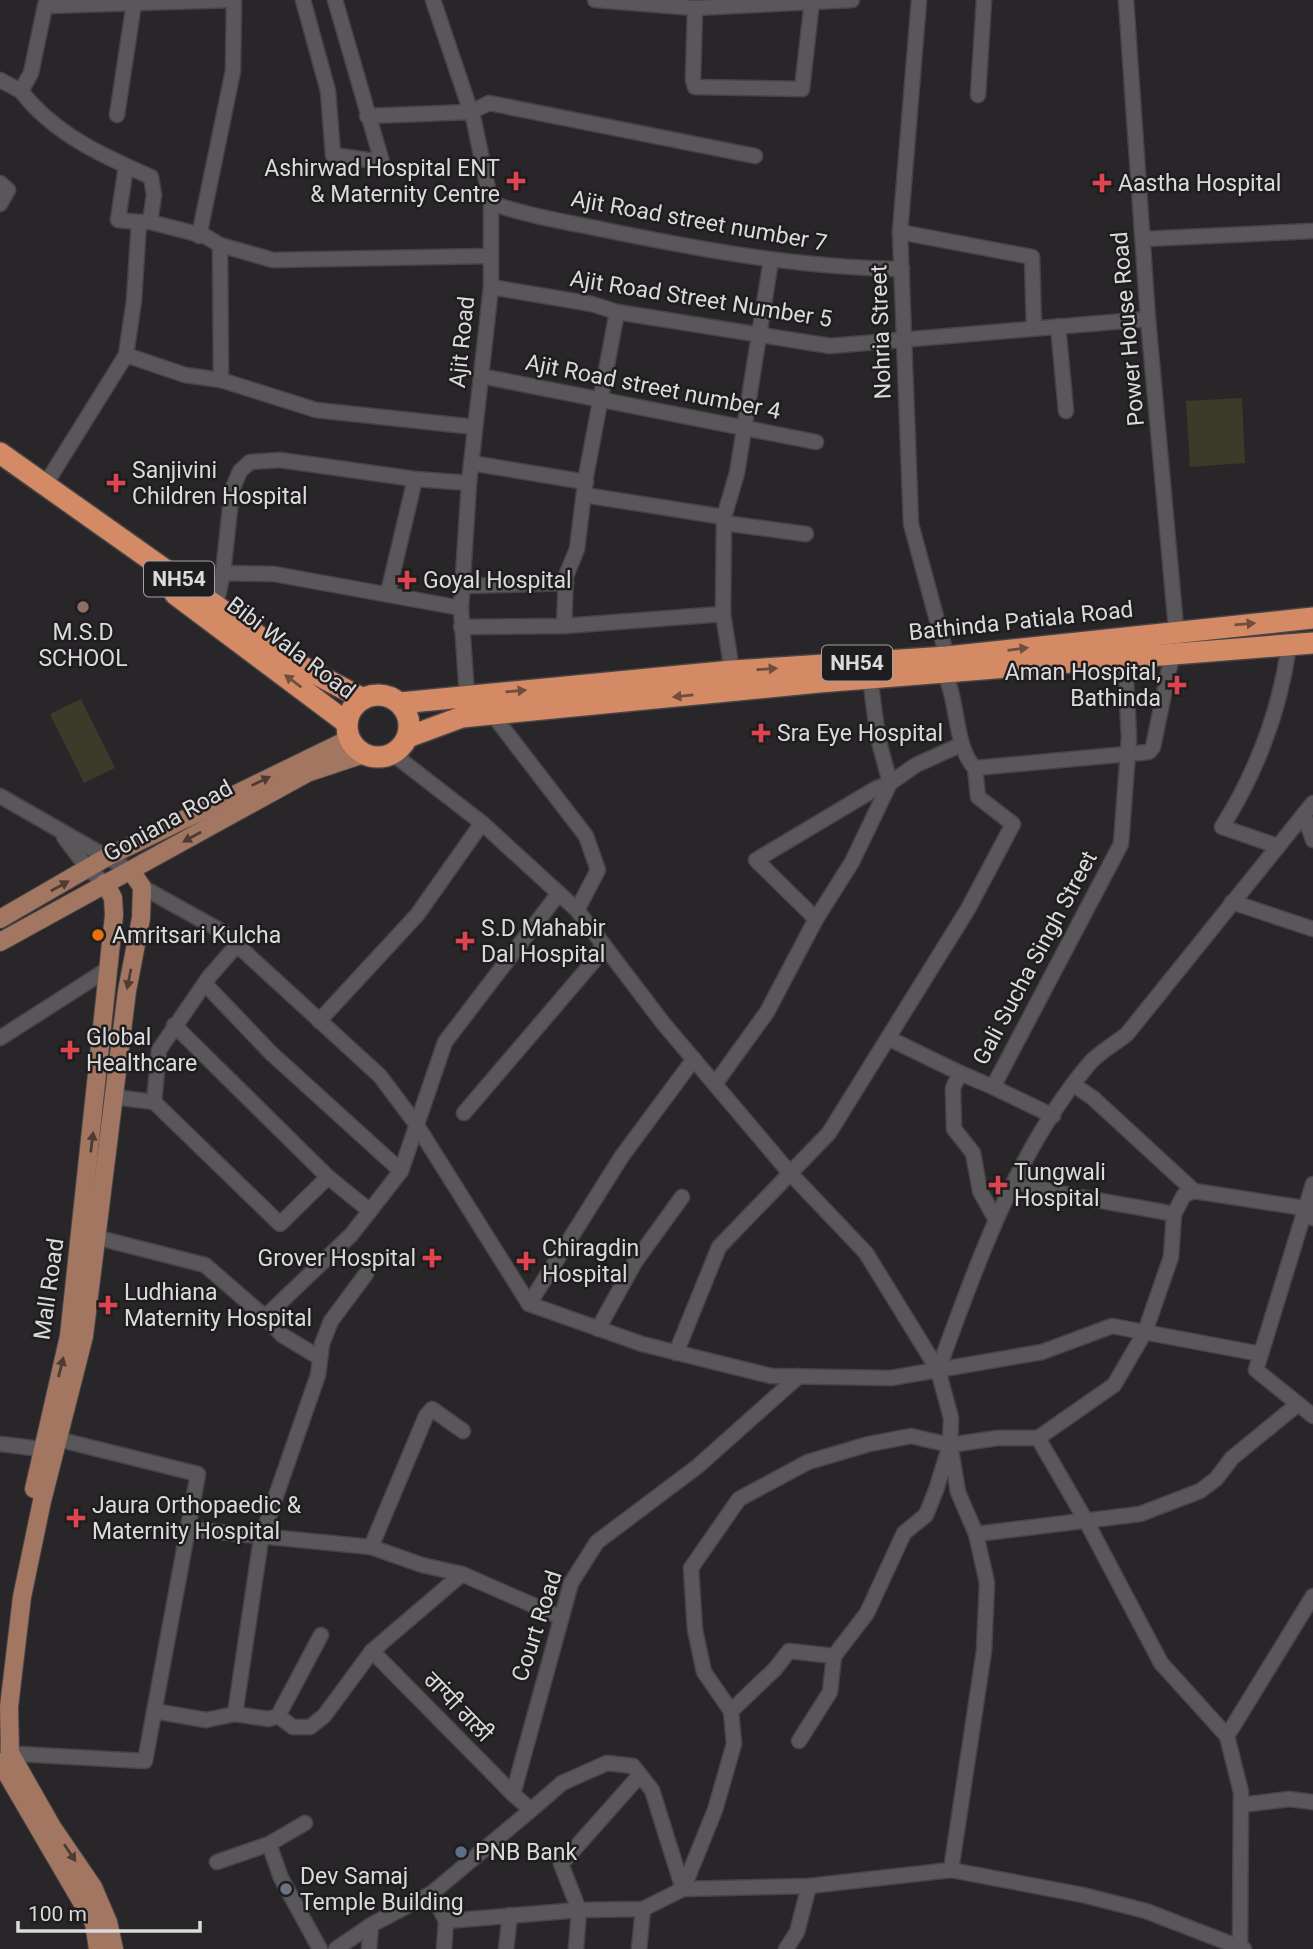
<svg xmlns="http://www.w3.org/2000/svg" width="1313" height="1949" font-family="Roboto,'Noto Sans Gurmukhi',sans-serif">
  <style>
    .green { fill: #3a3b28 }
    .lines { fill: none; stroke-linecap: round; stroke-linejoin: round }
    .minor-casing { stroke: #474447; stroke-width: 17 }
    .major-casing { stroke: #474447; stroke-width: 20 }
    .highway-casing { stroke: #474447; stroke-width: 24 }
    .minor { stroke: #5a575a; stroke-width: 14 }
    .major { stroke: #a37661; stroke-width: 18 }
    .highway { stroke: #d48a65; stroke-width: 21 }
    .oneway { fill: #704e3e }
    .oneway2 { fill: #4d3c36 }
    .health-dot { fill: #e0444e; stroke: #1f1d1f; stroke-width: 2.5 }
    .education-dot { fill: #8d6e63; stroke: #1f1d1f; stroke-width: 2.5 }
    .food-dot { fill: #e8710a; stroke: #1f1d1f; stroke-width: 2.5 }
    .service-dot { fill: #5c6f8a; stroke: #1f1d1f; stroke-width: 2.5 }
    .worship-dot { fill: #6b7280; stroke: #1f1d1f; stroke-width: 2.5 }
    .labels { text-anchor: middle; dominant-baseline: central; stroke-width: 5; stroke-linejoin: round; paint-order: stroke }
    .shield { fill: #1f1d1f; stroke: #a3a2a3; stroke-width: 2 }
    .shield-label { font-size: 21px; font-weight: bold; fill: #dcdbdc }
    .poi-label { font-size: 23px; fill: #dcdbdc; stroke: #1f1d1f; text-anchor: start }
    .street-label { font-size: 23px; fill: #dcdbdc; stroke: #1f1d1f }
  </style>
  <rect width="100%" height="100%" fill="#292629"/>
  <g class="green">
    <path d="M1242,398L1245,463L1190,467L1186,401Z"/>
    <path d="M81,699L115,768L84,783L50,714Z"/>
  </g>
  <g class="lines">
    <defs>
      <g id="minor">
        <path d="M47,0L45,6L232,0"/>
        <path d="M303,0L328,91L333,155L382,162L335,0"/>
        <path d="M433,0L474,121L491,203V287L469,483L461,608L467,696"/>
        <path d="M595,0L695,8L852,0"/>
        <path d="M919,0L900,232L911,524L947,657"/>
        <path d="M1126,0L1148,319L1177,639"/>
        <path d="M695,8L693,80L695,87L802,89L812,1"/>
        <path d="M0,80L21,91L31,73L45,6"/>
        <path d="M21,91C54,134 103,156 151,177L154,195L150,222"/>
        <path d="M978,95L984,0"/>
        <path d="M117,115L134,3"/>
        <path d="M367,116L471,112L489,103L755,156"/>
        <path d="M126,166L118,220L139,222"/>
        <path d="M0,183L8,190L0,204"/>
        <path d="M491,203C528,216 567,222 605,230C703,250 801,268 902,269"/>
        <path d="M900,232L1032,257L1034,328"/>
        <path d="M199,236L233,71L234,0"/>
        <path d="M1143,239L1313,231"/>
        <path d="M220,245L221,380"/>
        <path d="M491,287L592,304L617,312L830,346L1148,319"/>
        <path d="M1058,326L1066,411"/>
        <path d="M126,355L185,375L221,380L316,410L475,427"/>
        <path d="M481,376L816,442"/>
        <path d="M471,463L586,482"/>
        <path d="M45,485L126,355L134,300L139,222H150L205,236L220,245L273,260L491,256"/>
        <path d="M584,495L724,517"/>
        <path d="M724,523L806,534"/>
        <path d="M463,586L566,583"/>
        <path d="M388,593L415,479"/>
        <path d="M216,605L223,573"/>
        <path d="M461,608L274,574L223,573L232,490L240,471L250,462L280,460L415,479L469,483"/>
        <path d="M564,626L566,576L577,549L586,476L617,312"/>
        <path d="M461,627L564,626L723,614"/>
        <path d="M732,671L723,614L724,517L737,473L771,260"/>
        <path d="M493,715L586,836L598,870L577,910"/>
        <path d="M393,754L482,823L577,910L663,1023L789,1172L866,1253L938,1370L951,1418L950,1445L936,1490L926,1515L904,1533L867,1613L834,1656L830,1692L799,1741"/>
        <path d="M975,768L1149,752L1153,747L1172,655"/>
        <path d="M0,796L131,871"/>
        <path d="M1304,814L1313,840"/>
        <path d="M64,837L89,870L105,883"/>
        <path d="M1277,846L1222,827C1257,771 1280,711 1289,645"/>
        <path d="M142,887L223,932L380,1076L416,1124L529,1304L642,1344L771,1376L891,1378L1042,1352L1112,1326L1261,1354"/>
        <path d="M1232,902L1313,929"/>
        <path d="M816,919L756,860L875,789L890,783L916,765L960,745"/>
        <path d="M206,985L271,1053L401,1171"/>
        <path d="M319,1021L417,915L482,823"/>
        <path d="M174,1025L328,1177L370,1211"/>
        <path d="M0,1038L108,969"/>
        <path d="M888,1038L960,1073"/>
        <path d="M715,1084L767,1012L816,919L852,862L890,783L878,738L870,678"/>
        <path d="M1074,1085L1093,1098L1194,1191"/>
        <path d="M993,1087L1053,1116"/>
        <path d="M114,1097L154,1102L280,1224L328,1177"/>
        <path d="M154,1102L159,1050L209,977L237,945"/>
        <path d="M464,1113L593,962L603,944"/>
        <path d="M1015,1181C1067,1198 1121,1203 1174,1214"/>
        <path d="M1313,1184L1256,1370L1313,1416"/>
        <path d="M995,1218L980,1191L973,1153L954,1129L953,1088L960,1073L993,1087L1121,844L1129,738L1125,659"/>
        <path d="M95,1237L205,1265L265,1317L351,1235L401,1171L445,1042L559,893"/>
        <path d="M529,1304L622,1156L694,1059"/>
        <path d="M265,1317L282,1335L320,1358"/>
        <path d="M598,1329L635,1262L682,1197"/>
        <path d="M676,1353L719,1247L829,1133L968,909L1013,824L978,797L975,768C954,747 959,702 944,672"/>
        <path d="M938,1370C977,1265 1015,1152 1089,1064C1099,1052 1115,1044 1127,1034L1313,803"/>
        <path d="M1038,1438L1114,1385L1145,1332L1171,1257L1174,1214L1184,1195L1194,1191L1304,1208L1313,1218"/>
        <path d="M0,1444L41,1449"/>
        <path d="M188,1529L371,1547L422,1565L462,1574L560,1617"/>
        <path d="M976,1534L1140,1514L1200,1491L1216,1479L1232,1458L1298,1404"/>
        <path d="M371,1547L426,1416L432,1409L463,1431"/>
        <path d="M372,1651L513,1794"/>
        <path d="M154,1711L206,1720L235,1714L269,1719L278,1716L321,1635"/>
        <path d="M731,1711L704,1672L695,1630L691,1568L739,1499L808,1462L869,1444L911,1436L950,1445L997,1438H1038L1085,1519L1161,1663L1227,1736"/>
        <path d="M235,1714L261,1539L318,1375L322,1344L331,1321L366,1274"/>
        <path d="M278,1716L293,1727H310L324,1716L372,1651L462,1574"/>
        <path d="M0,1753L145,1761L198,1474L57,1439"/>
        <path d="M1241,1805L1289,1799L1313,1802"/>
        <path d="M531,1810L562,1783L607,1763L633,1766L652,1790L683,1889"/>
        <path d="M269,1844L281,1878L320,1949"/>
        <path d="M217,1862L269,1844L305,1823"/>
        <path d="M951,1870L984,1651L987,1583L976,1534L958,1492L951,1450"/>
        <path d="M683,1889L715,1810L734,1744L731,1711L775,1669L789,1651L834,1656"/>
        <path d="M432,1893L446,1921L444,1949"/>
        <path d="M446,1921L579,1910L643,1909L683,1889L809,1886L951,1870L1083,1895L1146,1911L1244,1949"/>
        <path d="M336,1949L371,1925L432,1893L531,1810L513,1794L571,1583L597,1542L698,1466L799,1376"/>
        <path d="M369,1949L371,1925"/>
        <path d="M506,1949L510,1915"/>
        <path d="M576,1949L579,1910L561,1864L640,1775"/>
        <path d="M639,1949L643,1909"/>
        <path d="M786,1949L797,1932L809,1886"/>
        <path d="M1240,1949L1241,1792L1227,1736L1313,1596"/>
      </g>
      <g id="major">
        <path d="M0,919L107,857L349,739"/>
        <path d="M0,942L307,773L364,754"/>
        <path d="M34,1489L69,1336L114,915L113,898L105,883"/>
        <path d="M0,1762L94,1923L98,1949"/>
        <path d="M114,1949L108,1922L93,1887L52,1827L10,1753L9,1707L22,1597L42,1501L84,1336L127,991L141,918L142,887L131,871"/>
      </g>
      <g id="highway">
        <path d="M0,453L301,666L363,699"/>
        <path d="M175,594L347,723"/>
        <circle cx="378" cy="726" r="31"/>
        <path d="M400,703L732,671L947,657L1313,618"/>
        <path d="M408,737L462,717L819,682L1313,643"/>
      </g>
    </defs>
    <use href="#minor" class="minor-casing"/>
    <use href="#major" class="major-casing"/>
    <use href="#highway" class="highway-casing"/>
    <use href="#minor" class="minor"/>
    <use href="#major" class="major"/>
    <use href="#highway" class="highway"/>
  </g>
  <defs><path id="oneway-solid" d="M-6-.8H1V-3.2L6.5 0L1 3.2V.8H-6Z" transform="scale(1.75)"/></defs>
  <g class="oneway">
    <use href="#oneway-solid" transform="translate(1245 624) rotate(-5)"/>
    <use href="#oneway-solid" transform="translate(1018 649) rotate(-7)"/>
    <use href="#oneway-solid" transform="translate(767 669) rotate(-4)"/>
    <use href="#oneway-solid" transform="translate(293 681) rotate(-143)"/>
    <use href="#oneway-solid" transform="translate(516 691) rotate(-5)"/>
    <use href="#oneway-solid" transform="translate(683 696) rotate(174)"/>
  </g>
  <g class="oneway2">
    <use href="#oneway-solid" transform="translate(261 781) rotate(-26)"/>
    <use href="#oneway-solid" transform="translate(192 837) rotate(151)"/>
    <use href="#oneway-solid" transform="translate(60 886) rotate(-29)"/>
    <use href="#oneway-solid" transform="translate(129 979) rotate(101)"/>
    <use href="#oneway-solid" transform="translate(92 1142) rotate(-83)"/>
    <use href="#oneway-solid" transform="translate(61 1367) rotate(-76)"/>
    <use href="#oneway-solid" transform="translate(70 1853) rotate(56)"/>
  </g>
  <g class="health-dot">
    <path d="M512.5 170.5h7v7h7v7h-7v7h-7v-7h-7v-7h7z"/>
    <path d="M1098.5 172.5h7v7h7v7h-7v7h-7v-7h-7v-7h7z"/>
    <path d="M112.5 472.5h7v7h7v7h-7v7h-7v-7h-7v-7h7z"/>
    <path d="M403.5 569.5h7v7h7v7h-7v7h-7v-7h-7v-7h7z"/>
    <path d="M1173.5 674.5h7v7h7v7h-7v7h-7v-7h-7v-7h7z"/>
    <path d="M757.5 722.5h7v7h7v7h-7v7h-7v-7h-7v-7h7z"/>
    <path d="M461.5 930.5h7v7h7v7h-7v7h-7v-7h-7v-7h7z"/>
    <path d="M66.5 1039.5h7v7h7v7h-7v7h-7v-7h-7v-7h7z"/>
    <path d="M994.5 1174.5h7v7h7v7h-7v7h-7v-7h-7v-7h7z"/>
    <path d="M428.5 1247.5h7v7h7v7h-7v7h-7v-7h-7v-7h7z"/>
    <path d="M522.5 1250.5h7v7h7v7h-7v7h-7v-7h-7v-7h7z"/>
    <path d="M104.5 1294.5h7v7h7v7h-7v7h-7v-7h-7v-7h7z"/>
    <path d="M72.5 1507.5h7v7h7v7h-7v7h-7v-7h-7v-7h7z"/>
  </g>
  <circle class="education-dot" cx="83" cy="607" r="7"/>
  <circle class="food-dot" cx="98" cy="935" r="7"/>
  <circle class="service-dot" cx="461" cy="1852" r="7"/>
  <circle class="worship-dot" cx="286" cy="1889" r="7"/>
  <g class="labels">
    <g class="shield">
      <rect x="144" y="561.5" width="70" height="35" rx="5"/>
      <rect x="822" y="645.5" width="70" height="35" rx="5"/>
    </g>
    <g class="shield-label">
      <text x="179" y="579">NH54</text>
      <text x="857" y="663">NH54</text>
    </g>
    <g class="poi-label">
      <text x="500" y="168" text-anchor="end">Ashirwad Hospital ENT<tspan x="500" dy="26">&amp; Maternity Centre</tspan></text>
      <text x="1118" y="183">Aastha Hospital</text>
      <text x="132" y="470">Sanjivini<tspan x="132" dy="26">Children Hospital</tspan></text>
      <text x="423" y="580">Goyal Hospital</text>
      <text x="83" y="632" text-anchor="middle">M.S.D<tspan x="83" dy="26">SCHOOL</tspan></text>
      <text x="1161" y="672" text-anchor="end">Aman Hospital,<tspan x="1161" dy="26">Bathinda</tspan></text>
      <text x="777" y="733">Sra Eye Hospital</text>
      <text x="481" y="928">S.D Mahabir<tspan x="481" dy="26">Dal Hospital</tspan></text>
      <text x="112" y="935">Amritsari Kulcha</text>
      <text x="86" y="1037">Global<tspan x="86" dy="26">Healthcare</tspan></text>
      <text x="1014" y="1172">Tungwali<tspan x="1014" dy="26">Hospital</tspan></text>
      <text x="542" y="1248">Chiragdin<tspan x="542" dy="26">Hospital</tspan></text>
      <text x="416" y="1258" text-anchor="end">Grover Hospital</text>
      <text x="124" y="1292">Ludhiana<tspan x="124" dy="26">Maternity Hospital</tspan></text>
      <text x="92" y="1505">Jaura Orthopaedic &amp;<tspan x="92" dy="26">Maternity Hospital</tspan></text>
      <text x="475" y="1852">PNB Bank</text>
      <text x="300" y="1876">Dev Samaj<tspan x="300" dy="26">Temple Building</tspan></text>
    </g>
    <g class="street-label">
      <text transform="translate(699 221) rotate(10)">Ajit Road street number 7</text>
      <text transform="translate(701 299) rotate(9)">Ajit Road Street Number 5</text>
      <text transform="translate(1128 329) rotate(-95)">Power House Road</text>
      <text transform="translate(881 332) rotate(-92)">Nohria Street</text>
      <text transform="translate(462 342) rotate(-84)">Ajit Road</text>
      <text transform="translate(653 387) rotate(11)">Ajit Road street number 4</text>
      <text transform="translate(1021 621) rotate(-6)">Bathinda Patiala Road</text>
      <text transform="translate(291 648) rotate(37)">Bibi Wala Road</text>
      <text transform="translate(168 821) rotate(-29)">Goniana Road</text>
      <text transform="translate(1035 958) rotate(-62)">Gali Sucha Singh Street</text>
      <text transform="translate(49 1289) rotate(-82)">Mall Road</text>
      <text transform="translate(537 1626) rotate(-72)">Court Road</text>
      <text transform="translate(458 1707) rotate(46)">ਗਾਂਧੀ ਗਲੀ</text>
    </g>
  </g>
  <path d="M18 1921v10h182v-10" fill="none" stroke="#dcdbdc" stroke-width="3.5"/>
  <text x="28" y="1921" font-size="21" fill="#dcdbdc" stroke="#1f1d1f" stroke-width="5" paint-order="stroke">100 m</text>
</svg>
